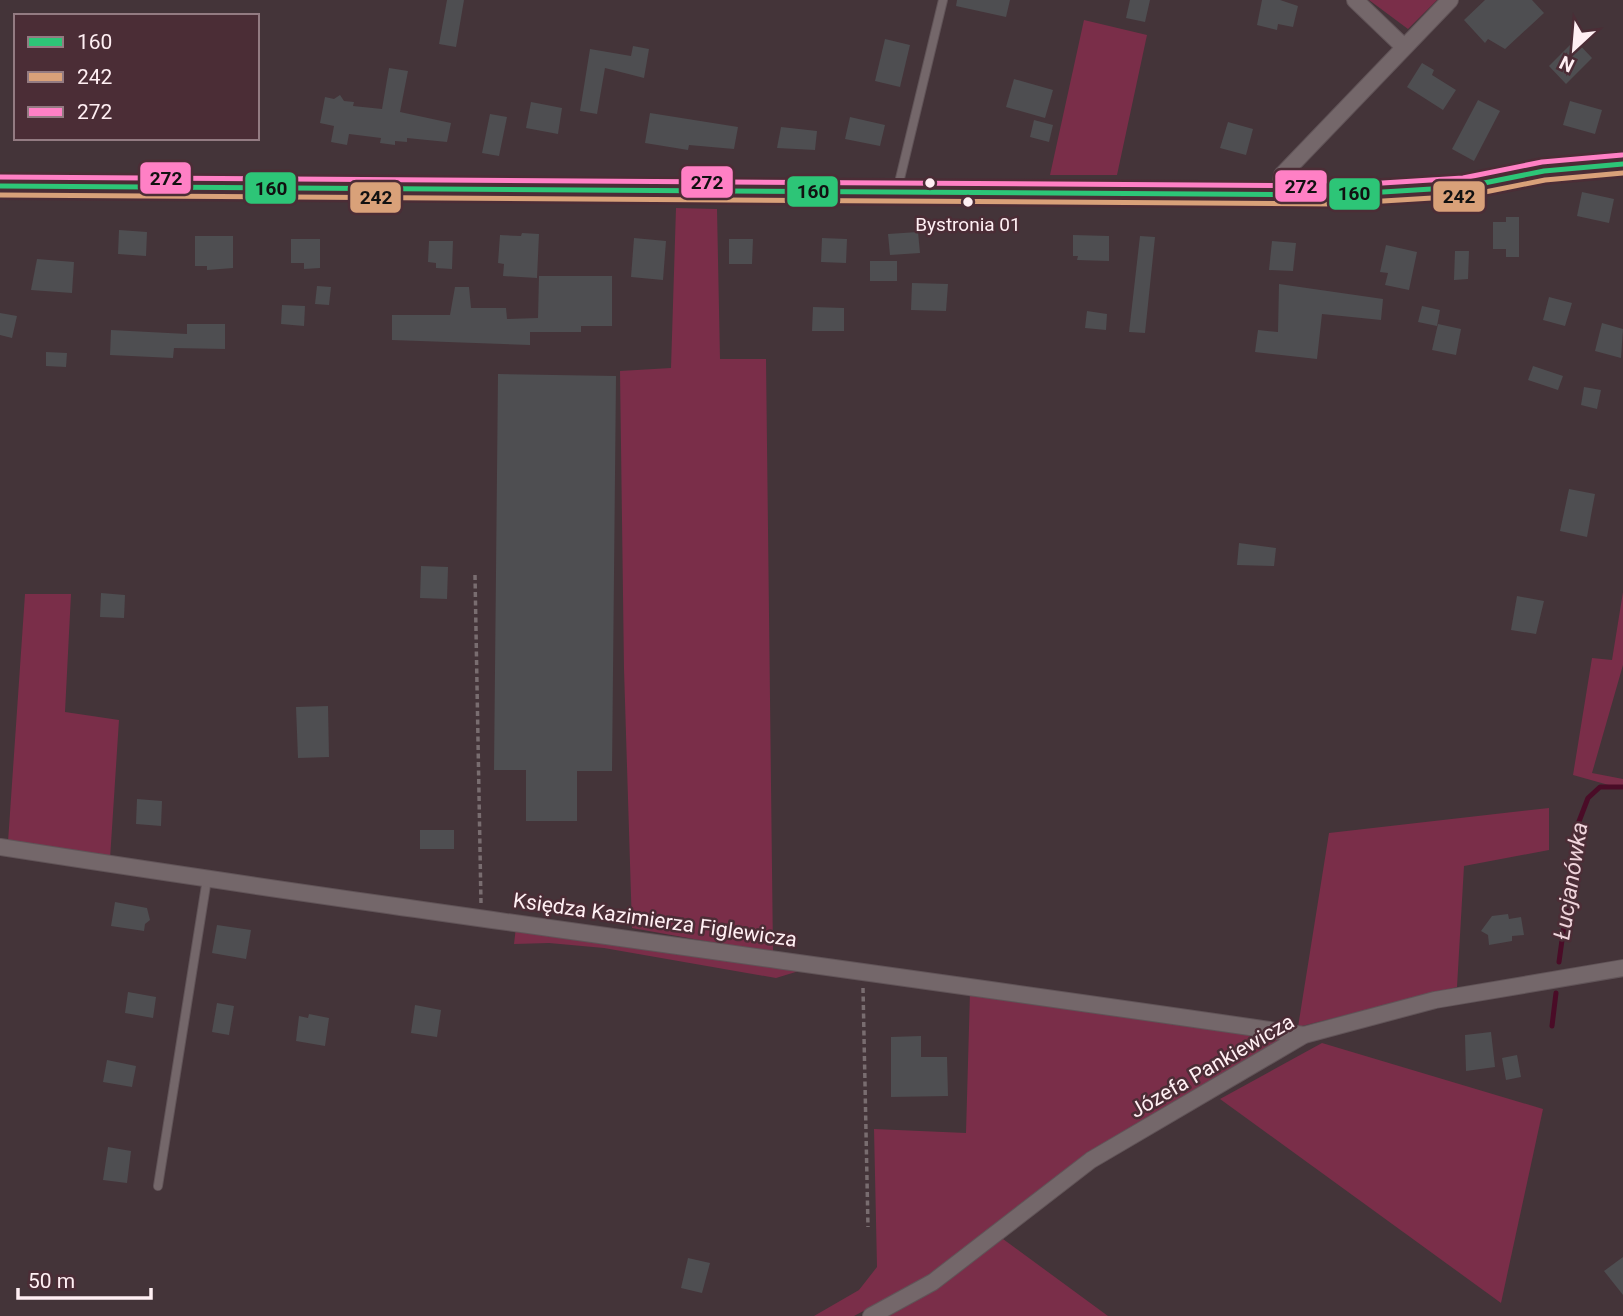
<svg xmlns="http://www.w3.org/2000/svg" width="1623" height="1316" font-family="Roboto,sans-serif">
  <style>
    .green { fill: #7a2e49 }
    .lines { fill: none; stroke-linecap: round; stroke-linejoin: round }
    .stream { stroke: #4a0c27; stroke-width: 5 }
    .building { fill: #4e4e51 }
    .lane-casing { stroke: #615458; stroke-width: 10 }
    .street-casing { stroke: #615458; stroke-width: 18 }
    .secondary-casing { stroke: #615458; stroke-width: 24 }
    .path { stroke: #796d70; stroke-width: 3.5; stroke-dasharray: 5 3.5; stroke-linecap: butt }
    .lane { stroke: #74676a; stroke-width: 8 }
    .street { stroke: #74676a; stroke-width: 16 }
    .secondary { stroke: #796a6f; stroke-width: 23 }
    .bus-1-casing { stroke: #4b2d36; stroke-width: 10 }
    .bus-2-casing { stroke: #4b2d36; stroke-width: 10 }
    .bus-3-casing { stroke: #4b2d36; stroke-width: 10 }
    .bus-1 { stroke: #2dc577; stroke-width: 5 }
    .bus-2 { stroke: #d9a179; stroke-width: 5 }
    .bus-3 { stroke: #ff80c5; stroke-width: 5 }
    .bus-dot { fill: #ffeff3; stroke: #4b2d36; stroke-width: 2.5 }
    .labels { text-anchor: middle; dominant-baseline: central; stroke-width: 5; stroke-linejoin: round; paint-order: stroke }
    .bus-label { font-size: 19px; fill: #ffeff3; stroke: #4b2d36 }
    .street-label { font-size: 21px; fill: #ffeff3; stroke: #4b2d36 }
    .water-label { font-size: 23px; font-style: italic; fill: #efd4db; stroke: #4b2d36 }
    .line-badge { stroke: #4b2d36; stroke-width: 2.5 }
    .pale-badge-label { font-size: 19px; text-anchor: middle; font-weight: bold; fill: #111 }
  </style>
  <rect width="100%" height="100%" fill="#443439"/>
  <g class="green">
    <path d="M1369,0H1437L1408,29Z"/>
    <path d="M1084,20L1147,35L1117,175H1050Z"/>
    <path d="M676,208L717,209L720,359H766L773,953L632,928L624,669L620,371L671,368Z"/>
    <path d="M1623,592V665L1592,773L1623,779V789L1573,775L1592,658L1612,660Z"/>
    <path d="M25,594H71L65,712L119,720L110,859L8,842Z"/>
    <path d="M1549,808V850L1464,866L1457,987L1298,1027L1329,833Z"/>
    <path d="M516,927L812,967L776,978L604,948L549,943L514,944Z"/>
    <path d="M970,992L1287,1037L928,1277L854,1316H814L859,1290L877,1267L874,1129L966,1133Z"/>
    <path d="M1322,1043L1543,1109L1501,1303L1220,1099Z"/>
    <path d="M1003,1239L1108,1316H881L935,1286Z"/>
  </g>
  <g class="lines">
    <g class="stream">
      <path d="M1559,962L1578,824L1588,798L1600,787H1623"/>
      <path d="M1552,1026L1556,993"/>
    </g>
  </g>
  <g class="building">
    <path d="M447,0H464L456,47L439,44Z"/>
    <path d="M957,0H1010L1006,17L956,6Z"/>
    <path d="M1130,0H1150L1145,22L1126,18Z"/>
    <path d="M1262,0H1280L1298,6L1293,27L1278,24L1277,30L1257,25Z"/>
    <path d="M1485,0H1532L1544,13L1505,49L1488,39L1485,43L1464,20Z"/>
    <path d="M885,39L910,45L900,87L875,81Z"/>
    <path d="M1575,40L1592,58L1566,84L1549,66Z"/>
    <path d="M633,46L649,49L644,78L605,68L597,114L580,111L590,49L631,56Z"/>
    <path d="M1422,63L1434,70L1432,75L1456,90L1443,110L1407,87Z"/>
    <path d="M389,68L408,71L400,112L451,123L447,142L407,138V142L395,141V145L380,143L381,138L349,134L347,145L331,142L334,126L320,123L325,97L334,99L340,95L344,101L354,102L353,106L382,109Z"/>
    <path d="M1014,79L1053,90L1045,118L1006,107Z"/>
    <path d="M1478,100L1500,111L1474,161L1452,149Z"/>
    <path d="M1570,101L1602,110L1595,134L1563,125Z"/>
    <path d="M531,102L562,108L558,134L526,128Z"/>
    <path d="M650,113L738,127L734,149L689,145L688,150L645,143Z"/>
    <path d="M490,114L507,117L499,156L482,153Z"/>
    <path d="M850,117L885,125L880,146L845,139Z"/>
    <path d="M1034,120L1053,125L1049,142L1030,137Z"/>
    <path d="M1228,122L1253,129L1246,155L1220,148Z"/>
    <path d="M781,127L817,131L815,150L777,148Z"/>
    <path d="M1582,192L1614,199L1609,223L1577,216Z"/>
    <path d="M1506,217H1519V257H1506V249H1493V222H1506Z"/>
    <path d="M119,230L147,232L146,256L118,254Z"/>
    <path d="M918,232L920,253L890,255L888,234Z"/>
    <path d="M522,233L539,234L537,278L503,276L504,264L498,263L500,235L521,236Z"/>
    <path d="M1073,235L1109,236V261L1077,260L1078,256H1073Z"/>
    <path d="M195,236H233V268L207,270V266H195Z"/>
    <path d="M1140,236L1155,237L1145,333L1129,332Z"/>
    <path d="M634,238L666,241L663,280L631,277Z"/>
    <path d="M822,238L847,239L846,263L821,262Z"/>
    <path d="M291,239H320V268L304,269V263H291Z"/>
    <path d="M729,239H753L752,264H729Z"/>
    <path d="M429,241H453L452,269L436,268V263L428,262Z"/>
    <path d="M1272,241L1296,243L1293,271L1269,270Z"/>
    <path d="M1386,245L1417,252L1409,290L1385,285L1388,273L1380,272Z"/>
    <path d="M1455,251H1469L1468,279L1454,280Z"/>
    <path d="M37,259L74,262L72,293L31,290Z"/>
    <rect x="870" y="261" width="27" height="20"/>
    <path d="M539,276H612V326H581V332H530V345L392,340V315H450L455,287H469L471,308H506L507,319L538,318Z"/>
    <path d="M912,283L948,284L946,311L911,310Z"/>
    <path d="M1279,284L1383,299L1381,320L1322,314L1317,359L1255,352L1258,330L1278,332Z"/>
    <path d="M317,286L331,287L329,305L315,304Z"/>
    <path d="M1549,297L1572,303L1565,326L1543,320Z"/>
    <path d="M282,305L305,306L304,326L281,324Z"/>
    <path d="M1422,306L1440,310L1437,326L1418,322Z"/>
    <path d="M813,307L844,308V331H812Z"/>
    <path d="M1087,311L1107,314L1106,330L1085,328Z"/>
    <path d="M0,313L17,316L12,338L0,335Z"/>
    <path d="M1602,323L1623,329L1621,358L1595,351Z"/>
    <path d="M187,324H225V349L174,348L173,358L110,355L111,330L187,334Z"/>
    <path d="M1438,324L1461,329L1456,355L1432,350Z"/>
    <path d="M46,352L67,353L66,367L46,366Z"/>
    <path d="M1533,366L1563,376L1558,390L1528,380Z"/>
    <path d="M498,374L616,376L612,771H577V821H526V770H494Z"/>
    <path d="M1584,387L1601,390L1597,409L1581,405Z"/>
    <path d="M1569,489L1595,494L1587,537L1560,531Z"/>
    <path d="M1239,543L1276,548L1274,566L1237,565Z"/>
    <path d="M421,566L448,567L447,599L420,598Z"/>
    <path d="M101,593L125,595L124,618L100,617Z"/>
    <path d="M1517,596L1544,601L1536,634L1511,630Z"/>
    <path d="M328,706L329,757L298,758L296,707Z"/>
    <path d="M137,799L162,801L161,826L136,824Z"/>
    <rect x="420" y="830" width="34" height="19"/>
    <path d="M115,902L147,908L150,920L145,924L144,931L111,926Z"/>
    <path d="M1508,914L1509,919L1521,917L1524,935L1512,936V941L1489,945L1488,935L1481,931L1492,916Z"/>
    <path d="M217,925L251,930L246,959L212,953Z"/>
    <path d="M128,992L156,997L153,1018L125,1013Z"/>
    <path d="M217,1003L234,1006L229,1035L212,1032Z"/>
    <path d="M415,1005L441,1010L437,1037L411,1033Z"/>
    <path d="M309,1014L329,1018L325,1046L296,1041L299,1016L308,1018Z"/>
    <path d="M1491,1032L1495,1067L1466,1071L1465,1035Z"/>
    <path d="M921,1036V1057H947L948,1096L891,1097V1037Z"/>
    <path d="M1517,1055L1521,1077L1506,1080L1502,1058Z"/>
    <path d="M107,1060L136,1066L132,1087L103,1082Z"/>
    <path d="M108,1147L131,1151L127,1183L103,1180Z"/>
    <path d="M1623,1257V1295L1604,1271Z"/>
    <path d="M688,1258L710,1263L702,1293L681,1288Z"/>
  </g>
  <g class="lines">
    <defs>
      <g id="lane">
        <path d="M897,191L943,0"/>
        <path d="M158,1186L207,879"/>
      </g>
      <g id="street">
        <path d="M1355,0L1404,47"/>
        <path d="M1280,194L1282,175L1450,0"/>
        <path d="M0,847C434,915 870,971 1304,1035"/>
        <path d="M871,1316L933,1282L1091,1160L1304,1035L1435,1000L1623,968"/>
      </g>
      <path id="secondary" d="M0,186L1334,195L1464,187L1544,171L1623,164"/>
    </defs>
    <use href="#lane" class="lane-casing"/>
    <use href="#street" class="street-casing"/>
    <use href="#secondary" class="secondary-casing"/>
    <g class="path">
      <path d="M475,575L481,904"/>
      <path d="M863,988L868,1227"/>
    </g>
    <use href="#lane" class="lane"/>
    <use href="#street" class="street"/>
    <use href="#secondary" class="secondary"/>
    <defs>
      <path id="bus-1" d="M0,186L1334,195L1464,187L1544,171L1623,164"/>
      <path id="bus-2" d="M0,195L1334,204L1465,196L1545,180L1623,173"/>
      <path id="bus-3" d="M0,177L1334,186L1463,178L1542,162L1622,155"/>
    </defs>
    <use href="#bus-1" class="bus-1-casing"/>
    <use href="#bus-2" class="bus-2-casing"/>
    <use href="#bus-3" class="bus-3-casing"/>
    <use href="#bus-1" class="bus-1"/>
    <use href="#bus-2" class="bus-2"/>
    <use href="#bus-3" class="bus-3"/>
  </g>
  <g class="bus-dot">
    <circle cx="930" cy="183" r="6"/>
    <circle cx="968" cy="202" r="6"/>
  </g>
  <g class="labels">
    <g class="bus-label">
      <text x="968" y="224">Bystronia 01</text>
    </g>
    <g class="street-label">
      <text transform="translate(655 920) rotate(8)">Księdza Kazimierza Figlewicza</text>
      <text transform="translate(1212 1066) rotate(-30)">Józefa Pankiewicza</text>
    </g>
    <g class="water-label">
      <text transform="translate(1571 881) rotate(-81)">Łucjanówka</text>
    </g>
  </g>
  <g class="line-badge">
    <rect x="139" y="161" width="53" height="34" rx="7" fill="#ff80c5"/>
    <rect x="680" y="165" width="54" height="34" rx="7" fill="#ff80c5"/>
    <rect x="1274" y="169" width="54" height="34" rx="7" fill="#ff80c5"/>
    <rect x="244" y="171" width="53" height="34" rx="7" fill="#2dc577"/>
    <rect x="786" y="175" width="53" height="33" rx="7" fill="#2dc577"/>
    <rect x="1328" y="177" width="53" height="34" rx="7" fill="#2dc577"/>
    <rect x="1432" y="180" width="54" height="33" rx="7" fill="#d9a179"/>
    <rect x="349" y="181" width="53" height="33" rx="7" fill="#d9a179"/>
  </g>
  <g class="pale-badge-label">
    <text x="166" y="185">272</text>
    <text x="707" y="189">272</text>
    <text x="1301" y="193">272</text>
    <text x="271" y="195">160</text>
    <text x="813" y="198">160</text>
    <text x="1354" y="200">160</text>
    <text x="1459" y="203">242</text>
    <text x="376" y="204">242</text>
  </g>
  <rect x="14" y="14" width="245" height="126" fill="#4b2d36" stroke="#937b82" stroke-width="2"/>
  <rect x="28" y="37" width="35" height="10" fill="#2dc577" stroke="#937b82" stroke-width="2"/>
  <text x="77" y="49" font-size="21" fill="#ffeff3">160</text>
  <rect x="28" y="72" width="35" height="10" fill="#d9a179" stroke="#937b82" stroke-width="2"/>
  <text x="77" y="84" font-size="21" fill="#ffeff3">242</text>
  <rect x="28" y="107" width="35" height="10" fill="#ff80c5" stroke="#937b82" stroke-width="2"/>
  <text x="77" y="119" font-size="21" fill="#ffeff3">272</text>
  <g transform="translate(1574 49) rotate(206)" stroke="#4b2d36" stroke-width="5" paint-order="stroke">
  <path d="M0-5L12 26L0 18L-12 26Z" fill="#ffeff3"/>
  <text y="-10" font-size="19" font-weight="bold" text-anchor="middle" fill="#ffeff3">N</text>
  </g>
  <path d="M18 1288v10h133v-10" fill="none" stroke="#ffeff3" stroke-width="3.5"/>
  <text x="28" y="1288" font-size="21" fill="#ffeff3" stroke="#4b2d36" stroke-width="5" paint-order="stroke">50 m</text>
</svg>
